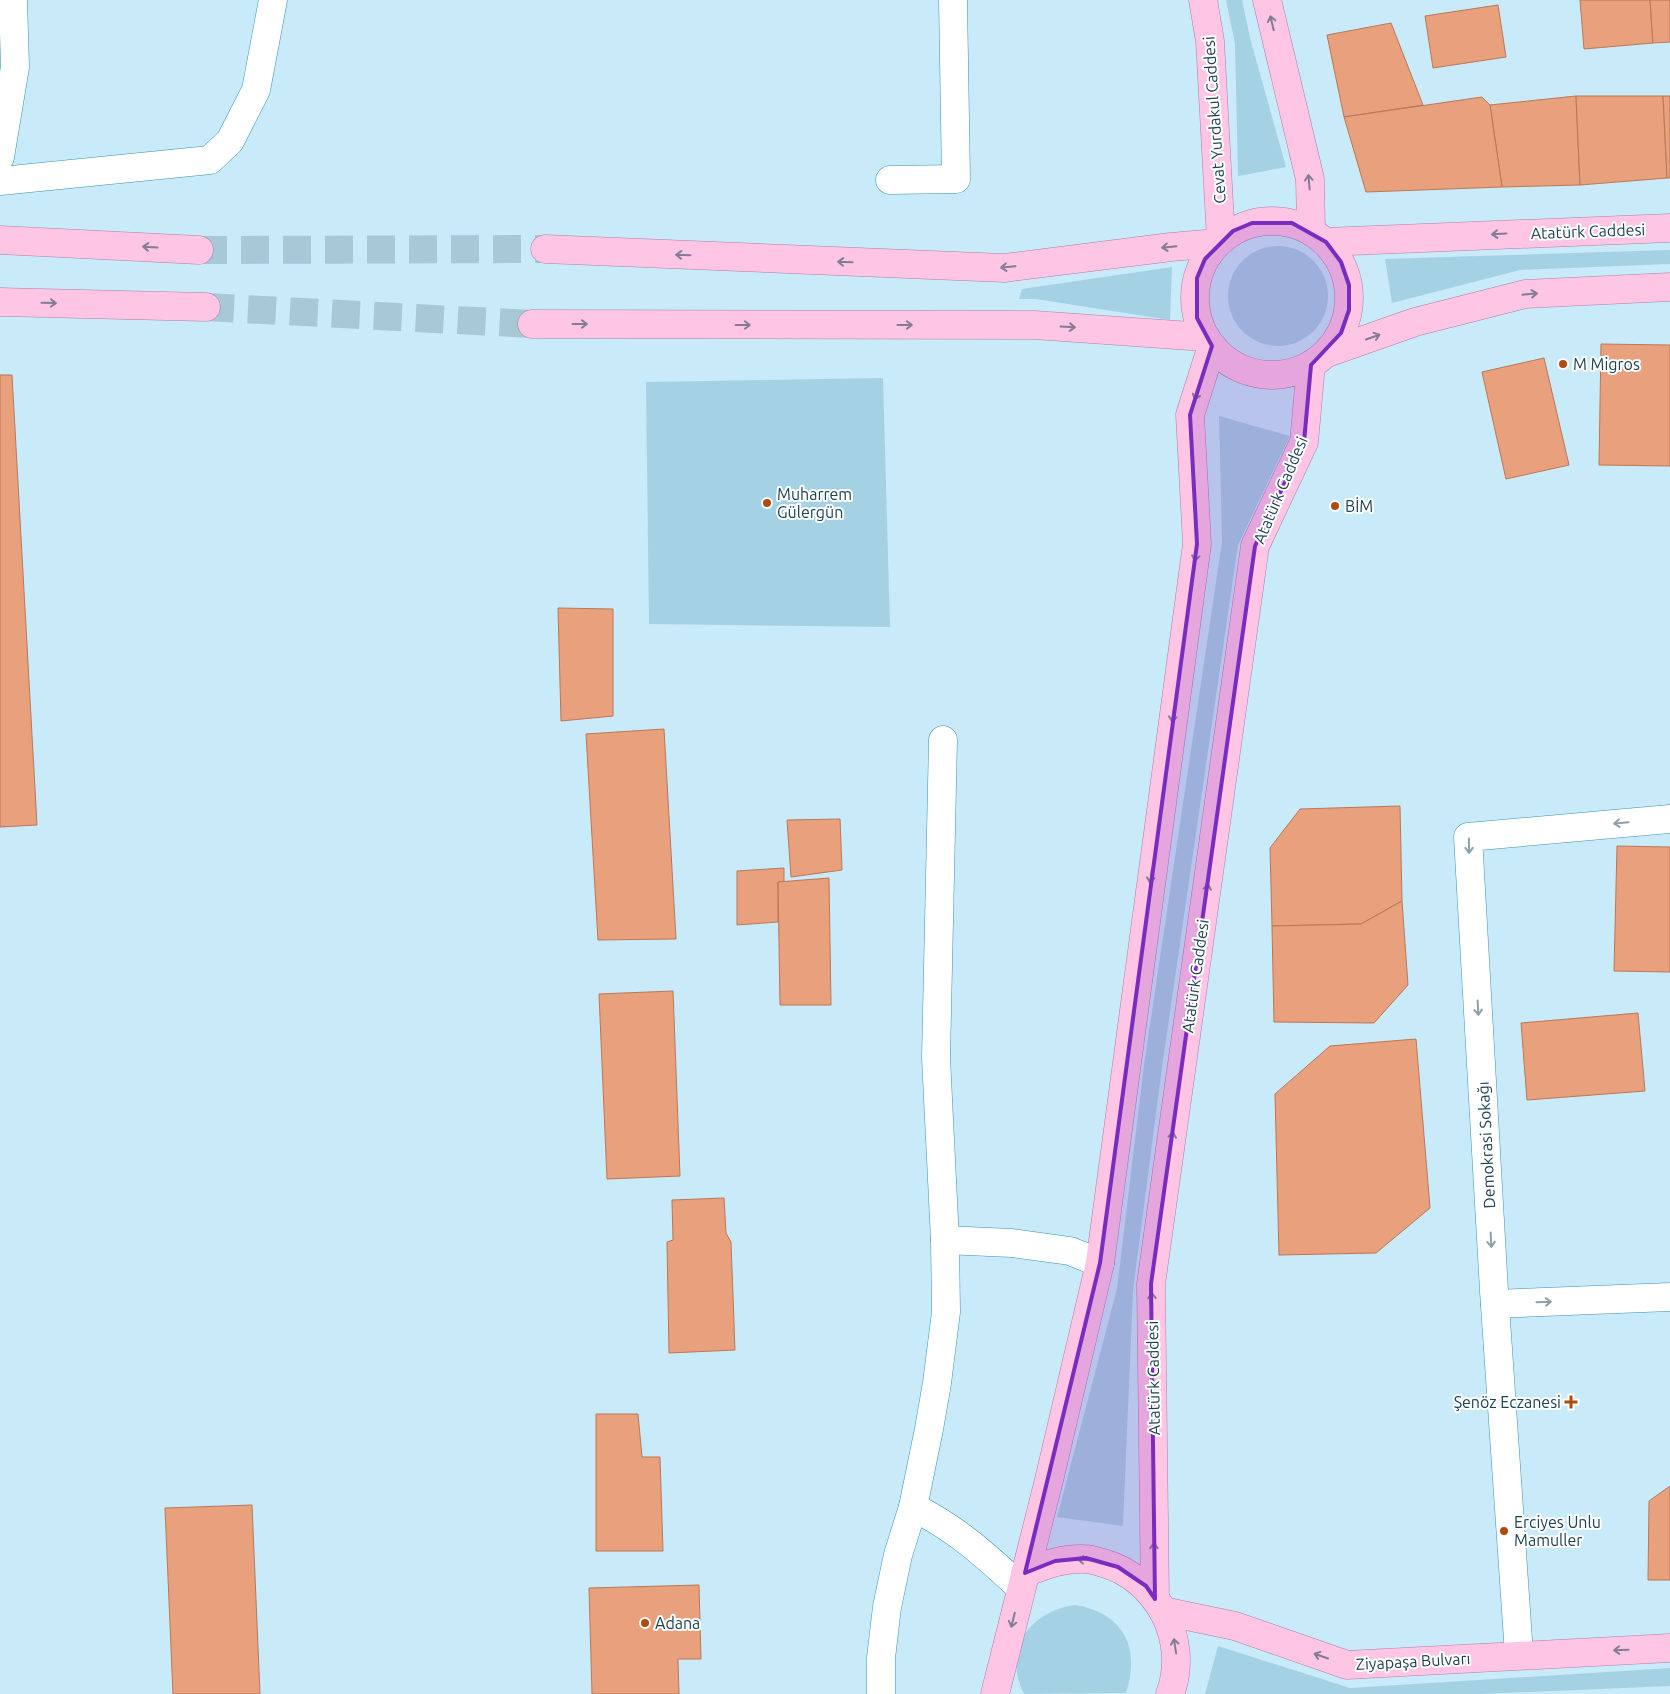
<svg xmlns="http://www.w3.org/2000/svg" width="1670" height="1694" font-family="Ubuntu,sans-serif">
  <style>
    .green { fill: #a5d1e4 }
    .building { fill: #e8a07d; stroke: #bc7756 }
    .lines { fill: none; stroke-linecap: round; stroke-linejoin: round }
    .major-tunnel { stroke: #a7c8d7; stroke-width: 28; stroke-dasharray: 28 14; stroke-linecap: butt }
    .minor-casing { stroke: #3793b5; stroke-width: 29 }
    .major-casing { stroke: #af7ea6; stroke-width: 29 }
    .minor { stroke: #fff; stroke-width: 28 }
    .major { stroke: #fec5e5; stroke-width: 28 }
    .oneway { stroke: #827d94 }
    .oneway2 { stroke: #8ea0a8 }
    .marked { fill: #7b2cbf; fill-opacity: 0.2; stroke: #7b2cbf; stroke-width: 4; stroke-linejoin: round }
    .poi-dot { fill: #ae4c0f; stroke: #fff; stroke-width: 2 }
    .labels { text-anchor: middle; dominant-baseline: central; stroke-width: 4; stroke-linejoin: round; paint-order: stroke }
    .street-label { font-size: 16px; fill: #1d4251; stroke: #fff }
    .poi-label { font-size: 16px; fill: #1d4251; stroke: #fff; text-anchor: start }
  </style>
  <rect width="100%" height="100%" fill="#c9eaf8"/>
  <g class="green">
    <path d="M1226,0H1242L1250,38L1286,167L1238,176L1235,44Z"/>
    <circle cx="1278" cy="296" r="50"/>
    <path d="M1670,250V264L1520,270L1392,303L1385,259Z"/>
    <path d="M1172,267L1170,320L1036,299H1019L1022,289Z"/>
    <path d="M883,378L890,627L649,624L646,382Z"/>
    <path d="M1219,416L1290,436L1238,545L1162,1067L1133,1291L1123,1526L1057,1517L1117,1289L1144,1065L1222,542Z"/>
    <path d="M1075,1605C1123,1613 1141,1647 1126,1693L1024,1694C1002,1649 1029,1612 1075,1605Z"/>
    <path d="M1218,1646L1350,1688L1670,1668V1686L1481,1694H1205Z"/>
  </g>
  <g class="building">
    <path d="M1580,0H1650L1653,43L1584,49Z"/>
    <path d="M1650,0H1670V42L1653,43Z"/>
    <path d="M1498,5L1506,57L1433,68L1425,16Z"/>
    <path d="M1391,23L1423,105L1344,117L1327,35Z"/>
    <path d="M1576,96L1580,185L1502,187L1490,105Z"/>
    <path d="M1576,96H1663L1667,178L1580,185Z"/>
    <path d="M1663,96H1670V178H1667Z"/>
    <path d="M1482,97L1490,105L1502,187L1366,192L1344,117Z"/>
    <path d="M1601,344L1670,345V466L1599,465Z"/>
    <path d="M1544,358L1569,465L1506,479L1482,372Z"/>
    <path d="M0,375H12L37,825L0,827Z"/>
    <path d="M558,608L613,609V716L561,721Z"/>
    <path d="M664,729L676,939L598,940L586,734Z"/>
    <path d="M1400,806L1402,901L1361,924L1272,926L1270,848L1300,809Z"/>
    <path d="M840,819L842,870L791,877L787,820Z"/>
    <path d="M1617,846L1670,847V972L1614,971Z"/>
    <path d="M784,868V882H778V922L737,925V871Z"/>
    <path d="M829,878L831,1005H780L778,882Z"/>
    <path d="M1402,901L1408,985L1374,1023L1274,1022L1272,926L1361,924Z"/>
    <path d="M673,991L680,1176L607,1179L599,994Z"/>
    <path d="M1638,1013L1645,1091L1527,1100L1521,1023Z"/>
    <path d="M1416,1039L1430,1208L1376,1253L1279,1255L1275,1094L1330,1046Z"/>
    <path d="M724,1198L726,1233L731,1242L735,1350L669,1353L667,1242L673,1240L672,1200Z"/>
    <path d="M596,1414H638L642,1457H660L663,1551H596Z"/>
    <path d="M1670,1486V1580H1648L1649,1501Z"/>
    <path d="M252,1505L260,1694H173L165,1508Z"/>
    <path d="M699,1585L701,1659H678L679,1694H592L589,1588Z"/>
  </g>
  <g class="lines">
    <g class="major-tunnel">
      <path d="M199,250L545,249"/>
      <path d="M206,307L532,324"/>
    </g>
    <defs>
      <g id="minor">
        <path d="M0,157L15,67L13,0"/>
        <path d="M890,180L956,179L953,0"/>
        <path d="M0,181L210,160L230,141L256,90L273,0"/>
        <path d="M945,1240L1012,1243L1070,1251L1100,1263"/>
        <path d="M1495,1304L1670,1297"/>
        <path d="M913,1507C957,1529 985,1555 1021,1588"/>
        <path d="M1519,1654L1494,1291L1468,837L1670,819"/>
        <path d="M881,1694V1658L887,1607L898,1555L913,1507L929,1429L937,1383L946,1312L945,1240L936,1058L943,740"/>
      </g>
      <g id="major">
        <path d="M1203,0L1210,41L1221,240"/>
        <path d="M1267,0L1310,179L1311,230"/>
        <circle cx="1272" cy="298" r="77"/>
        <path d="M0,240L199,250"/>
        <path d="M1326,242L1670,228"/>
        <path d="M545,249L1004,268L1171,247L1217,243"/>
        <path d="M0,302L206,307"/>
        <path d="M532,324L1034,325L1205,337"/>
        <path d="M1327,353L1415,322L1525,294L1670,287"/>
        <path d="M1025,1573C1045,1565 1062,1558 1084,1559C1090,1559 1097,1561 1103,1563C1158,1578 1190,1641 1170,1694"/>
        <path d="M1155,1599L1151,1284L1255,546L1304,442L1311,365"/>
        <path d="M1163,1611L1235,1626L1347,1665L1670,1648"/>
        <path d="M995,1694L1049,1480L1100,1263L1197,544L1190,415L1212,346"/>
      </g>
    </defs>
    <use href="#minor" class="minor-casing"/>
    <use href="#major" class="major-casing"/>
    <use href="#minor" class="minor"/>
    <use href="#major" class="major"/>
  </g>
  <defs><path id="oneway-shaft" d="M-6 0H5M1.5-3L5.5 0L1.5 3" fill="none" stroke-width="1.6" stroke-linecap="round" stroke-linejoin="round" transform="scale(1.25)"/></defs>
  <g class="oneway">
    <use href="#oneway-shaft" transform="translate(1272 23) rotate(-103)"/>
    <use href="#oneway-shaft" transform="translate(1309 182) rotate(-95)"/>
    <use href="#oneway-shaft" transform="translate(1499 234) rotate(177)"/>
    <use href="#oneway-shaft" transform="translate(150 247) rotate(-177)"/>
    <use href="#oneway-shaft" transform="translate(1169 247) rotate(174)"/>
    <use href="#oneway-shaft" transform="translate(683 255) rotate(-178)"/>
    <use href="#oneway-shaft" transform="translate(845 262) rotate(-178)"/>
    <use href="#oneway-shaft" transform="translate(1008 267) rotate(175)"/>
    <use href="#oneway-shaft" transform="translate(1530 294) rotate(-5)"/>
    <use href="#oneway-shaft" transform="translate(49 303) rotate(1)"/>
    <use href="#oneway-shaft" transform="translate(580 324)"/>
    <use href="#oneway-shaft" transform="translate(743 325)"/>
    <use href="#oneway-shaft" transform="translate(905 325)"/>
    <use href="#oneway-shaft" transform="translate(1068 327) rotate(3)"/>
    <use href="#oneway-shaft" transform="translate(1373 337) rotate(-19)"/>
    <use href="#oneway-shaft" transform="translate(1197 393) rotate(108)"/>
    <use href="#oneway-shaft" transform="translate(1196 554) rotate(98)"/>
    <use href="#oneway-shaft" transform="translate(1173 715) rotate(98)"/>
    <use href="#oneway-shaft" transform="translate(1151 876) rotate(98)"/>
    <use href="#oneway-shaft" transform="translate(1207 891) rotate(-82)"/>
    <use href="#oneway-shaft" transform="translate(1172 1139) rotate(-82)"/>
    <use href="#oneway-shaft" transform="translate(1152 1300) rotate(-91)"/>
    <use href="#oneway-shaft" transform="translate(1154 1550) rotate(-90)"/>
    <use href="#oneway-shaft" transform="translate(1085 1560) rotate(-176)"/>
    <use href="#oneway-shaft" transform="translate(1013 1620) rotate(104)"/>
    <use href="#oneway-shaft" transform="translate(1175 1646) rotate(-99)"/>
    <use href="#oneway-shaft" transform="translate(1621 1650) rotate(178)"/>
    <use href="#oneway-shaft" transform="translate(1321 1656) rotate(-161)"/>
  </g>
  <g class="oneway2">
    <use href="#oneway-shaft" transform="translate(1621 823) rotate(175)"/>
    <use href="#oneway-shaft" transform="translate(1469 846) rotate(89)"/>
    <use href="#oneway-shaft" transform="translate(1478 1008) rotate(87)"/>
    <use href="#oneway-shaft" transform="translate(1491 1240) rotate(87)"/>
    <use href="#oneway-shaft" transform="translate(1544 1302) rotate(-2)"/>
  </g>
  <path class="marked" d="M1252,223H1292L1326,242L1341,262L1349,285V310L1341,333L1311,365L1304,442L1255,546L1151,1284L1155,1599L1146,1586L1118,1567L1086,1558L1055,1561L1025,1573L1100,1263L1197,544L1190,415L1212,346L1197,318V278L1205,259L1233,231Z"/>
  <g class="poi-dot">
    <circle cx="1563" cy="364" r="5"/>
    <circle cx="767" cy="503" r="5"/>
    <circle cx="1335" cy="506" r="5"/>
    <path d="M1568.5 1394.5h5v5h5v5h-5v5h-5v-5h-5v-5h5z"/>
    <circle cx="1504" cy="1531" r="5"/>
    <circle cx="645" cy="1623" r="5"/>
  </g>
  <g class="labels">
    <g class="street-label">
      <text transform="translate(1214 120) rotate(-94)">Cevat Yurdakul Caddesi</text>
      <text transform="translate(1588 231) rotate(-2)">Atatürk Caddesi</text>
      <text transform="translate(1280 490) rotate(-67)">Atatürk Caddesi</text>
      <text transform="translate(1195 976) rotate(-82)">Atatürk Caddesi</text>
      <text transform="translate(1486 1145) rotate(-93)">Demokrasi Sokağı</text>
      <text transform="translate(1153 1378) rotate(-91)">Atatürk Caddesi</text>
      <text transform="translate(1413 1661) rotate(-3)">Ziyapaşa Bulvarı</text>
    </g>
    <g class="poi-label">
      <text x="1573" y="364">M Migros</text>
      <text x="777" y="494">Muharrem<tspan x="777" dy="18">Gülergün</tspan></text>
      <text x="1345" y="506">BİM</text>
      <text x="1561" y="1402" text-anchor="end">Şenöz Eczanesi</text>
      <text x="1514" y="1522">Erciyes Unlu<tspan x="1514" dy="18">Mamuller</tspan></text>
      <text x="655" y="1623">Adana</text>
    </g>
  </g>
</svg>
